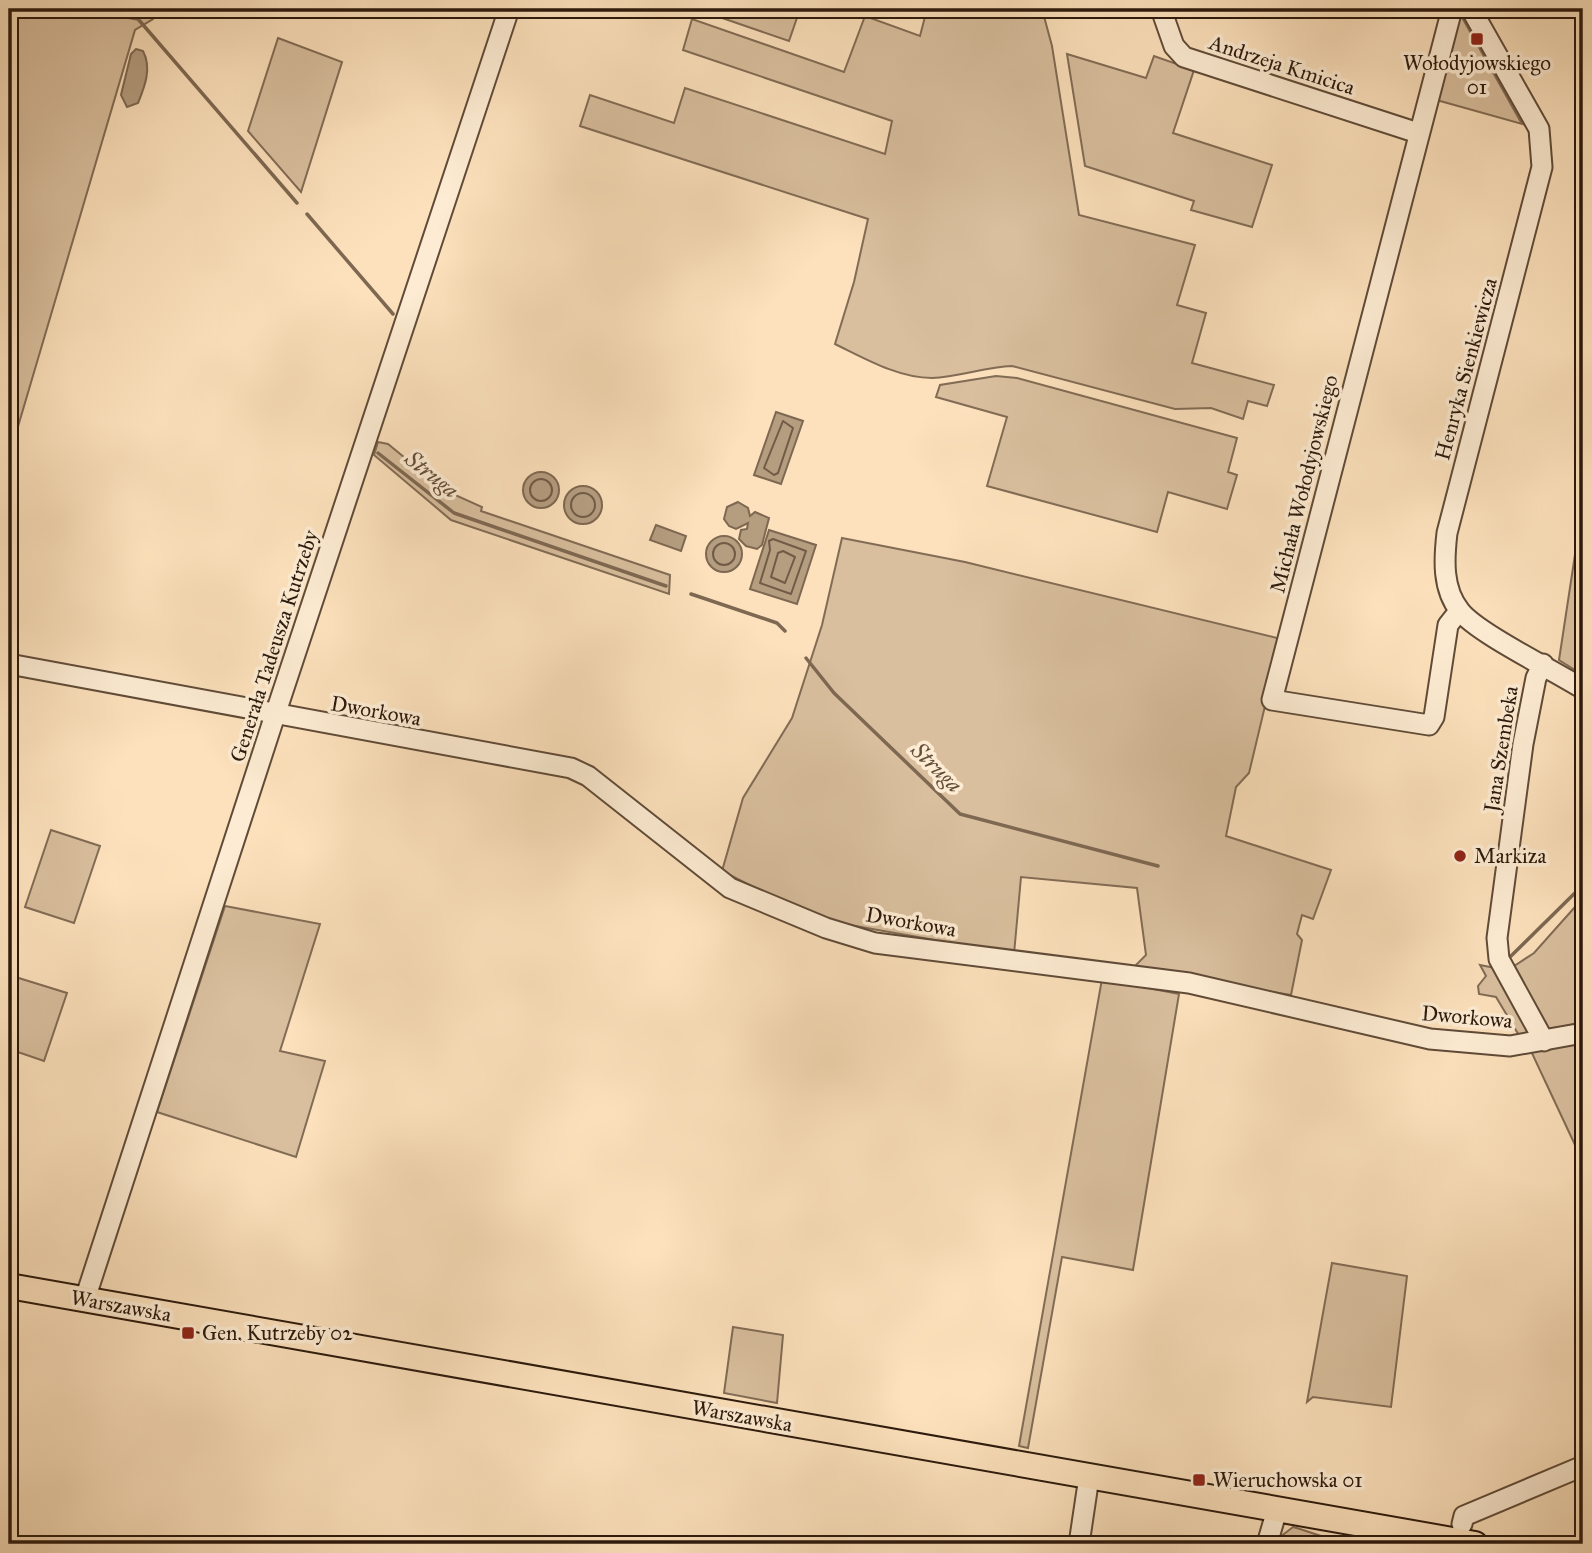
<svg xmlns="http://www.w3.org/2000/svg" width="1592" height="1553" font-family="'IM FELL Great Primer',serif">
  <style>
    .green { fill: #d9bf9e; stroke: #826c55; stroke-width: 2 }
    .water { fill: #b59d80; stroke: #7e6852; stroke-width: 2 }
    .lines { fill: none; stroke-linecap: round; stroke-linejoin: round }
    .shore { stroke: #705b46; stroke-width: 2 }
    .stream { stroke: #7e6852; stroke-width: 3.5 }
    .minor-casing { stroke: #604b38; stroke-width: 23 }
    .major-casing { stroke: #2c190c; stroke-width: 28 }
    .minor { stroke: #fdecd3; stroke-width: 19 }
    .major { stroke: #fce1bc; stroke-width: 24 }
    .poi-dot { fill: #8f2418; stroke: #fdecd3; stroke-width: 2.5 }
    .labels { text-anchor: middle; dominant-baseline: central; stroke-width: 7; stroke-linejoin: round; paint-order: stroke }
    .poi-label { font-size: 21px; fill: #2c190c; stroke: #fdecd3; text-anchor: start }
    .street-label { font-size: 21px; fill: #2c190c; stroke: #fdecd3 }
    .water-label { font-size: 23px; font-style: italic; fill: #634e3a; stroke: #fdecd3 }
  </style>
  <rect width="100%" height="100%" fill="#fce1bc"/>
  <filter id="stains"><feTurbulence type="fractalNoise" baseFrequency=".00286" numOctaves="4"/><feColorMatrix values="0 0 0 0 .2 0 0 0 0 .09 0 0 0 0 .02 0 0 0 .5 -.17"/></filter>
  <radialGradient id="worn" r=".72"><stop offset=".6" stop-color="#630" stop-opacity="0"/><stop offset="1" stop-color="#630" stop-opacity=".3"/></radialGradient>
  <g class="green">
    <path d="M9,9H156L153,19L135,30L9,457Z"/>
    <path d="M696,9H800L789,41Z"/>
    <path d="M927,9H1042L1052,46L1079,215L1195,245L1177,305L1206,313L1192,363L1274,385L1267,406L1248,401L1243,419L1211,408L1175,409L1012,366C985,367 959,377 932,378C898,378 864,358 835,344L854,282L868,219L580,126L590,95L674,123L685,88L885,154L892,121L683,50L692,19L844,72L865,16L920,36Z"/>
    <path d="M1459,12L1522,124L1433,99Z"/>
    <path d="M278,38L342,62L301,192L248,131Z"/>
    <path d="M1067,54L1146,78L1154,56L1194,70L1173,133L1272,165L1252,227L1191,210L1194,201L1085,166Z"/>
    <path d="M996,376L1017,378L1237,438L1228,472L1237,475L1227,509L1168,492L1157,532L987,486L1007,417L936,397L940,385Z"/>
    <path d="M378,442L388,444L444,490L482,507L481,511L670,575L669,594L451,520L374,455Z"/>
    <path d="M1583,502V675L1559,660Z"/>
    <path d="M842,538L965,562L1281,639L1249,773L1236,787L1226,836L1331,870L1313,919L1302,915L1297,934L1302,940L1291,995L1132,969L1146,955L1137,888L1021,877L1014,954L844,924L808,915L722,871L743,798L792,718L822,625Z"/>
    <path d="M51,830L100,846L74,923L25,907Z"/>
    <path d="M1583,898V1022L1541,1032L1508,970L1534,953Z"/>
    <path d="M225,906L320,924L280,1051L325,1061L296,1157L157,1112Z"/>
    <path d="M1480,965L1495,968L1530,1034L1520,1037L1496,997L1479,994L1478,986L1486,976Z"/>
    <path d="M9,975L67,993L44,1061L9,1049Z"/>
    <path d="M1102,979L1179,994L1133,1270L1062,1257L1028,1448L1019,1446Z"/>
    <path d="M1583,1037V1162L1530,1049Z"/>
    <path d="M1332,1263L1407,1276L1391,1407L1313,1397L1307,1402Z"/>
    <path d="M733,1327L783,1335L777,1403L724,1393Z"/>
    <path d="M1293,1527L1300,1529L1345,1544H1278L1280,1537Z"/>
  </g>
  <g class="water">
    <path d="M136,49L143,51C152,68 145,86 138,103L127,107L121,95L131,54Z"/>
    <path d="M776,412L803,421L781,484L754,475Z"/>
    <circle cx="541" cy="490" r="18"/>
    <circle cx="583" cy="505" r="19"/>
    <path d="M738,502L748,508L750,516L755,512L769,518L762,545L757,549L746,546L739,539L741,530L747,529L748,523L736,529L729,526L724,519L727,507Z"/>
    <path d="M656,525L686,536L681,551L650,540Z"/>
    <path d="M769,530L816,545L797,604L750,589Z"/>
    <circle cx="724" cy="554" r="18"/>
  </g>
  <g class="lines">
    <g class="shore">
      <path d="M783,421L793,428L778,473L774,475L764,468Z"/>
      <circle cx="541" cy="490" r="11"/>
      <circle cx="583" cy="505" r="12"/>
      <path d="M773,539L806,551L791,594L760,583L770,550L769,541Z"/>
      <circle cx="724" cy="554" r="11"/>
      <path d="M783,551L795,557L785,583L771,577L778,553Z"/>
    </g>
    <g class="stream">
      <path d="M83,9L138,19L297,203"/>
      <path d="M307,214L393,314"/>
      <path d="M378,453L454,513L666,586"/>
      <path d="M691,594L777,623L785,631"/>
      <path d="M806,658L834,693L960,814L1158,866"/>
      <path d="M1511,956L1583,885"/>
    </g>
    <defs>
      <g id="minor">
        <path d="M1161,9L1174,46L1184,57L1418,133"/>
        <path d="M1452,9L1272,700L1429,725L1434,717L1448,625L1459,611"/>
        <path d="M1471,9L1539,129L1542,167L1447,533C1444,559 1442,589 1460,611C1477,633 1555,671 1583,689"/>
        <path d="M9,664L571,768L588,776L730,888L826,928L875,943L1189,983L1430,1039L1510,1046L1583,1033"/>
        <path d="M1543,664L1536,678L1523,744L1497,938L1499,959L1544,1041"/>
        <path d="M85,1299L275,715L509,9"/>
        <path d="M1462,1524L1464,1516L1583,1466"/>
        <path d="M1079,1544L1089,1477"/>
        <path d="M1267,1544L1277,1510"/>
      </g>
      <path id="major" d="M9,1286L1475,1544"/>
    </defs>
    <use href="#minor" class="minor-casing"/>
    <use href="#major" class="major-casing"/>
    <use href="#minor" class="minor"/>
    <use href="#major" class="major"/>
  </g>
  <g class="poi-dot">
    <rect x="1470" y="32" width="14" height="14" rx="3.5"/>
    <circle cx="1460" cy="856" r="7"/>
    <rect x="181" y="1326" width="14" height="14" rx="3.5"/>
    <rect x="1192" y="1473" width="14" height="14" rx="3.5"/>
  </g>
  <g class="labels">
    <g class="poi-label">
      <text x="1477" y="63" text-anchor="middle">Wołodyjowskiego<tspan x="1477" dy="24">01</tspan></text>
      <text x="1474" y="856">Markiza</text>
      <text x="202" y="1333">Gen. Kutrzeby 02</text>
      <text x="1213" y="1480">Wieruchowska 01</text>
    </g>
    <g class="street-label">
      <text transform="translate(1282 65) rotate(18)">Andrzeja Kmicica</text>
      <text transform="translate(1466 369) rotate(-75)">Henryka Sienkiewicza</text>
      <text transform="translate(1304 484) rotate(-76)">Michała Wołodyjowskiego</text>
      <text transform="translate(274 646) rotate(-72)">Generała Tadeusza Kutrzeby</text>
      <text transform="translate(376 711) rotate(10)">Dworkowa</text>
      <text transform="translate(1501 749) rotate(-81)">Jana Szembeka</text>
      <text transform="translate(911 922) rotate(10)">Dworkowa</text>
      <text transform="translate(1467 1017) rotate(5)">Dworkowa</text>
      <text transform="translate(121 1306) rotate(10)">Warszawska</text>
      <text transform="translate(742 1416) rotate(10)">Warszawska</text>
    </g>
    <g class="water-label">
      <text transform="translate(432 474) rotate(38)">Struga</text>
      <text transform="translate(937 767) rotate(44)">Struga</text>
    </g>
  </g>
  <rect width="1592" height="1553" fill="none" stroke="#fce1bc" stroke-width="35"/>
  <rect x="10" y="10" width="1571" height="1532" fill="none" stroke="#2c190c" stroke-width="3.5"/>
  <rect x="18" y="18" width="1557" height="1518" fill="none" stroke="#2c190c" stroke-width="2"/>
  <rect width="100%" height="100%" filter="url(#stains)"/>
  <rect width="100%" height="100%" fill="url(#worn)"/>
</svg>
